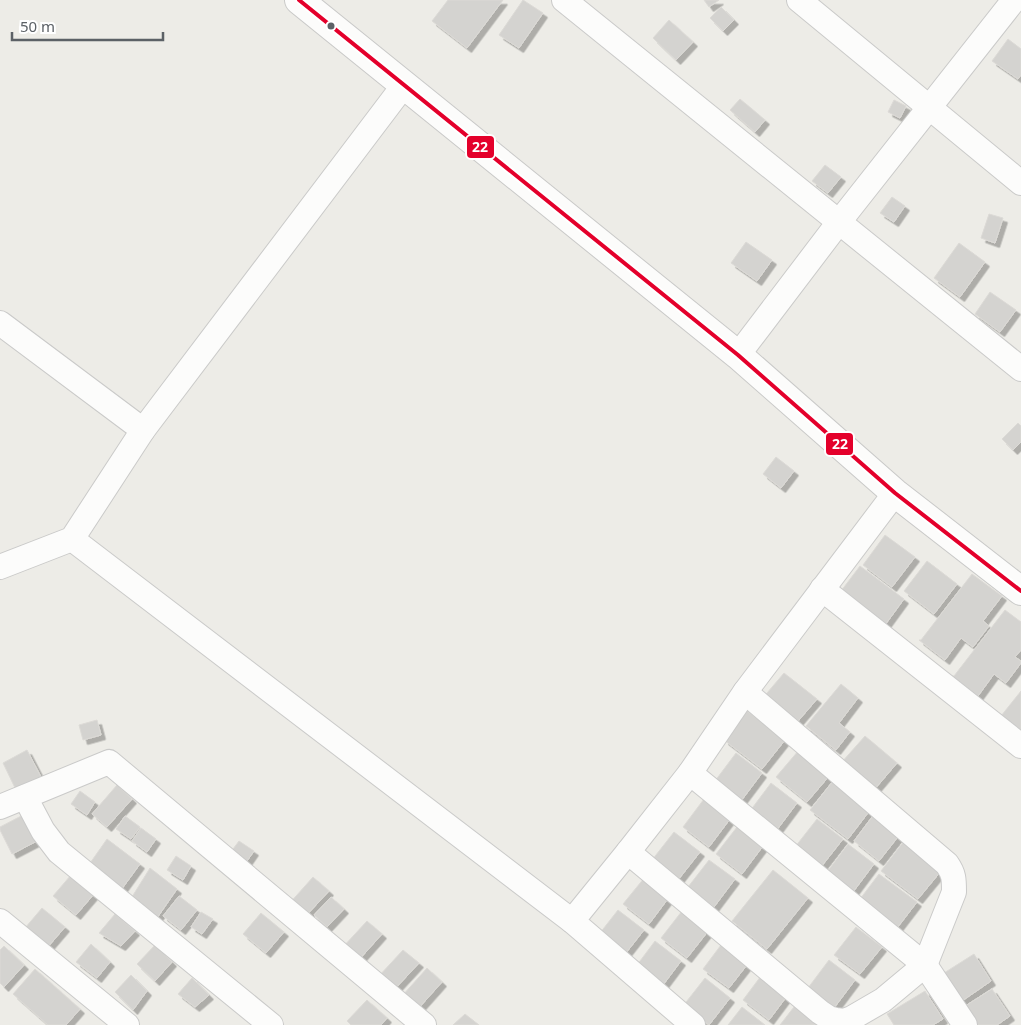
<svg xmlns="http://www.w3.org/2000/svg" width="1021" height="1025" font-family="'Noto Sans',sans-serif">
  <style>
    .building { fill: #d4d3d0; stroke: #dcdad6; filter: url(#shadow) }
    .lines { fill: none; stroke-linecap: round; stroke-linejoin: round }
    .street-casing { stroke: #cacac9; stroke-width: 26 }
    .secondary-casing { stroke: #c9c9c8; stroke-width: 30 }
    .street { stroke: #fcfcfb; stroke-width: 24 }
    .secondary { stroke: #fcfcfb; stroke-width: 28 }
    .bus-1-casing { stroke: #fff; stroke-width: 8 }
    .bus-1 { stroke: #e4002b; stroke-width: 4 }
    .bus-dot { fill: #5c6166; stroke: #fff; stroke-width: 2 }
    .line-badge { stroke: #fff; stroke-width: 2 }
    .badge-label { font-size: 14px; text-anchor: middle; font-weight: bold; fill: #fff }
  </style>
  <defs>
    <filter id="shadow"><feDropShadow dx="4.5" dy="4.5" stdDeviation="0" flood-color="#0004"/></filter>
  </defs>
  <rect width="100%" height="100%" fill="#edece7"/>
  <g class="building">
    <path d="M448,0H503L467,48L432,21Z"/>
    <path d="M523,0L543,13L519,48L499,35Z"/>
    <path d="M704,0H719L709,7Z"/>
    <path d="M721,7L734,20L723,31L710,18Z"/>
    <path d="M669,20L693,42L676,60L653,38Z"/>
    <path d="M1008,39L1021,49V75L1018,79L992,61Z"/>
    <path d="M740,99L765,120L755,132L730,110Z"/>
    <path d="M894,100L906,106L900,118L888,112Z"/>
    <path d="M825,165L841,177L828,193L812,181Z"/>
    <path d="M892,197L905,206L894,222L880,213Z"/>
    <path d="M989,214L1003,218L995,243L981,238Z"/>
    <path d="M746,242L772,260L757,281L731,263Z"/>
    <path d="M959,243L985,262L960,297L934,278Z"/>
    <path d="M990,292L1016,310L1000,332L975,314Z"/>
    <path d="M1018,423L1021,426V442L1013,450L1002,439Z"/>
    <path d="M776,457L794,471L781,488L763,474Z"/>
    <path d="M885,535L915,557L892,587L863,565Z"/>
    <path d="M927,561L957,584L934,614L904,591Z"/>
    <path d="M860,566L904,599L885,625L841,591Z"/>
    <path d="M972,574L1002,596L983,621L989,626L973,647L961,638L945,660L919,640H921Z"/>
    <path d="M1005,610L1021,622V650L1015,657L1021,661V663L1006,683L994,674L978,696L952,676H954Z"/>
    <path d="M784,673L817,699L793,727L761,700Z"/>
    <path d="M841,684L858,698L839,723L850,732L836,750L806,726Z"/>
    <path d="M1021,691V732L1001,716Z"/>
    <path d="M747,711L785,740L762,769L724,740Z"/>
    <path d="M97,720L101,735L83,740L79,725Z"/>
    <path d="M865,736L897,763L874,790L841,763Z"/>
    <path d="M27,750L41,777L16,790L3,763Z"/>
    <path d="M799,750L830,775L807,802L776,777Z"/>
    <path d="M736,753L762,773L741,801L715,781Z"/>
    <path d="M833,781L871,809L848,839L810,810Z"/>
    <path d="M771,783L797,803L776,831L750,811Z"/>
    <path d="M117,785L132,799L107,827L92,814Z"/>
    <path d="M80,791L95,802L87,815L71,804Z"/>
    <path d="M704,799L730,819L709,847L683,827Z"/>
    <path d="M875,813L901,833L879,861L854,841Z"/>
    <path d="M23,815L37,841L12,854L0,830V827Z"/>
    <path d="M125,816L140,827L131,839L116,829Z"/>
    <path d="M817,819L843,839L821,867L795,847Z"/>
    <path d="M737,827L763,846L742,874L716,854Z"/>
    <path d="M141,828L156,839L147,852L132,841Z"/>
    <path d="M674,832L700,852L678,880L652,860Z"/>
    <path d="M107,839L140,864L121,890L88,866Z"/>
    <path d="M239,841L254,851L245,864L230,853Z"/>
    <path d="M904,841L941,871L918,899L881,871Z"/>
    <path d="M848,844L874,864L853,892L827,872Z"/>
    <path d="M176,856L191,866L183,880L167,870Z"/>
    <path d="M709,860L735,879L714,907L688,887Z"/>
    <path d="M150,868L177,889L157,918L130,900Z"/>
    <path d="M773,870L808,898L767,949L732,921Z"/>
    <path d="M879,874L917,902L894,932L857,903Z"/>
    <path d="M71,875L94,894L76,915L53,896Z"/>
    <path d="M313,877L329,891L303,919L288,905Z"/>
    <path d="M645,877L670,896L649,924L623,904Z"/>
    <path d="M179,896L197,910L181,930L163,916Z"/>
    <path d="M331,897L344,909L327,927L314,915Z"/>
    <path d="M42,908L65,927L47,948L25,928Z"/>
    <path d="M618,910L644,930L622,958L596,938Z"/>
    <path d="M682,911L709,930L687,958L661,938Z"/>
    <path d="M201,912L213,919L202,934L191,927Z"/>
    <path d="M261,913L284,932L266,953L243,934Z"/>
    <path d="M115,914L135,931L121,946L99,933Z"/>
    <path d="M367,921L382,934L357,962L342,948Z"/>
    <path d="M856,927L882,947L860,974L834,955Z"/>
    <path d="M655,941L681,961L660,989L634,969Z"/>
    <path d="M724,941L750,961L729,988L703,969Z"/>
    <path d="M91,944L110,962L97,978L76,962Z"/>
    <path d="M155,945L172,962L155,981L137,964Z"/>
    <path d="M4,946L24,965L4,987L0,983V950Z"/>
    <path d="M403,950L419,963L393,991L378,977Z"/>
    <path d="M974,954L991,981L962,1001L944,973Z"/>
    <path d="M829,960L855,980L834,1008L808,988Z"/>
    <path d="M427,968L442,982L417,1010L402,996Z"/>
    <path d="M35,969L80,1009L66,1025H48L13,994Z"/>
    <path d="M764,972L790,992L769,1020L743,1000Z"/>
    <path d="M131,975L147,991L133,1010L115,992Z"/>
    <path d="M192,978L209,995L195,1007L178,994Z"/>
    <path d="M705,978L730,998L709,1025L683,1006Z"/>
    <path d="M992,989L1010,1016L997,1025H973L962,1008Z"/>
    <path d="M925,991L943,1019L933,1025H894L887,1014Z"/>
    <path d="M367,1000L387,1018L381,1025H351L347,1021Z"/>
    <path d="M797,1003L821,1025H780Z"/>
    <path d="M742,1007L765,1025H728Z"/>
    <path d="M465,1014L479,1025H453Z"/>
  </g>
  <g class="lines">
    <defs>
      <g id="street">
        <path d="M564,0L1021,369"/>
        <path d="M799,0L1021,183"/>
        <path d="M0,323L143,430"/>
        <path d="M738,355L839,222L1014,0"/>
        <path d="M72,539L572,921"/>
        <path d="M0,567L72,539L143,430L404,85"/>
        <path d="M822,589L1021,746"/>
        <path d="M690,773L925,965L965,1025"/>
        <path d="M25,797L43,831L59,852L271,1025"/>
        <path d="M0,807L109,762L424,1025"/>
        <path d="M628,852L820,1012L829,1018L836,1020L844,1021L852,1018L883,1000L925,965L954,892C954,879 954,874 947,864L745,692"/>
        <path d="M0,921L127,1025"/>
        <path d="M693,1025L572,921L628,852L690,773L745,692L895,493"/>
      </g>
      <path id="secondary" d="M299,0L738,355L895,493L1021,591"/>
    </defs>
    <use href="#street" class="street-casing"/>
    <use href="#secondary" class="secondary-casing"/>
    <use href="#street" class="street"/>
    <use href="#secondary" class="secondary"/>
    <defs>
      <path id="bus-1" d="M299,0L738,355L895,493L1021,591"/>
    </defs>
    <use href="#bus-1" class="bus-1-casing"/>
    <use href="#bus-1" class="bus-1"/>
  </g>
  <circle class="bus-dot" cx="331" cy="26" r="4.5"/>
  <g class="line-badge">
    <rect x="466" y="135" width="29" height="24" rx="5" fill="#e4002b"/>
    <rect x="825" y="432" width="29" height="24" rx="5" fill="#e4002b"/>
  </g>
  <g class="badge-label">
    <text x="480" y="152">22</text>
    <text x="840" y="449">22</text>
  </g>
  <path d="M12 32v8h151v-8" fill="none" stroke="#5c6166" stroke-width="2.5"/>
  <text x="20" y="32" font-size="15" fill="#5c6166" stroke="#ffffff" stroke-width="4" paint-order="stroke">50 m</text>
</svg>
